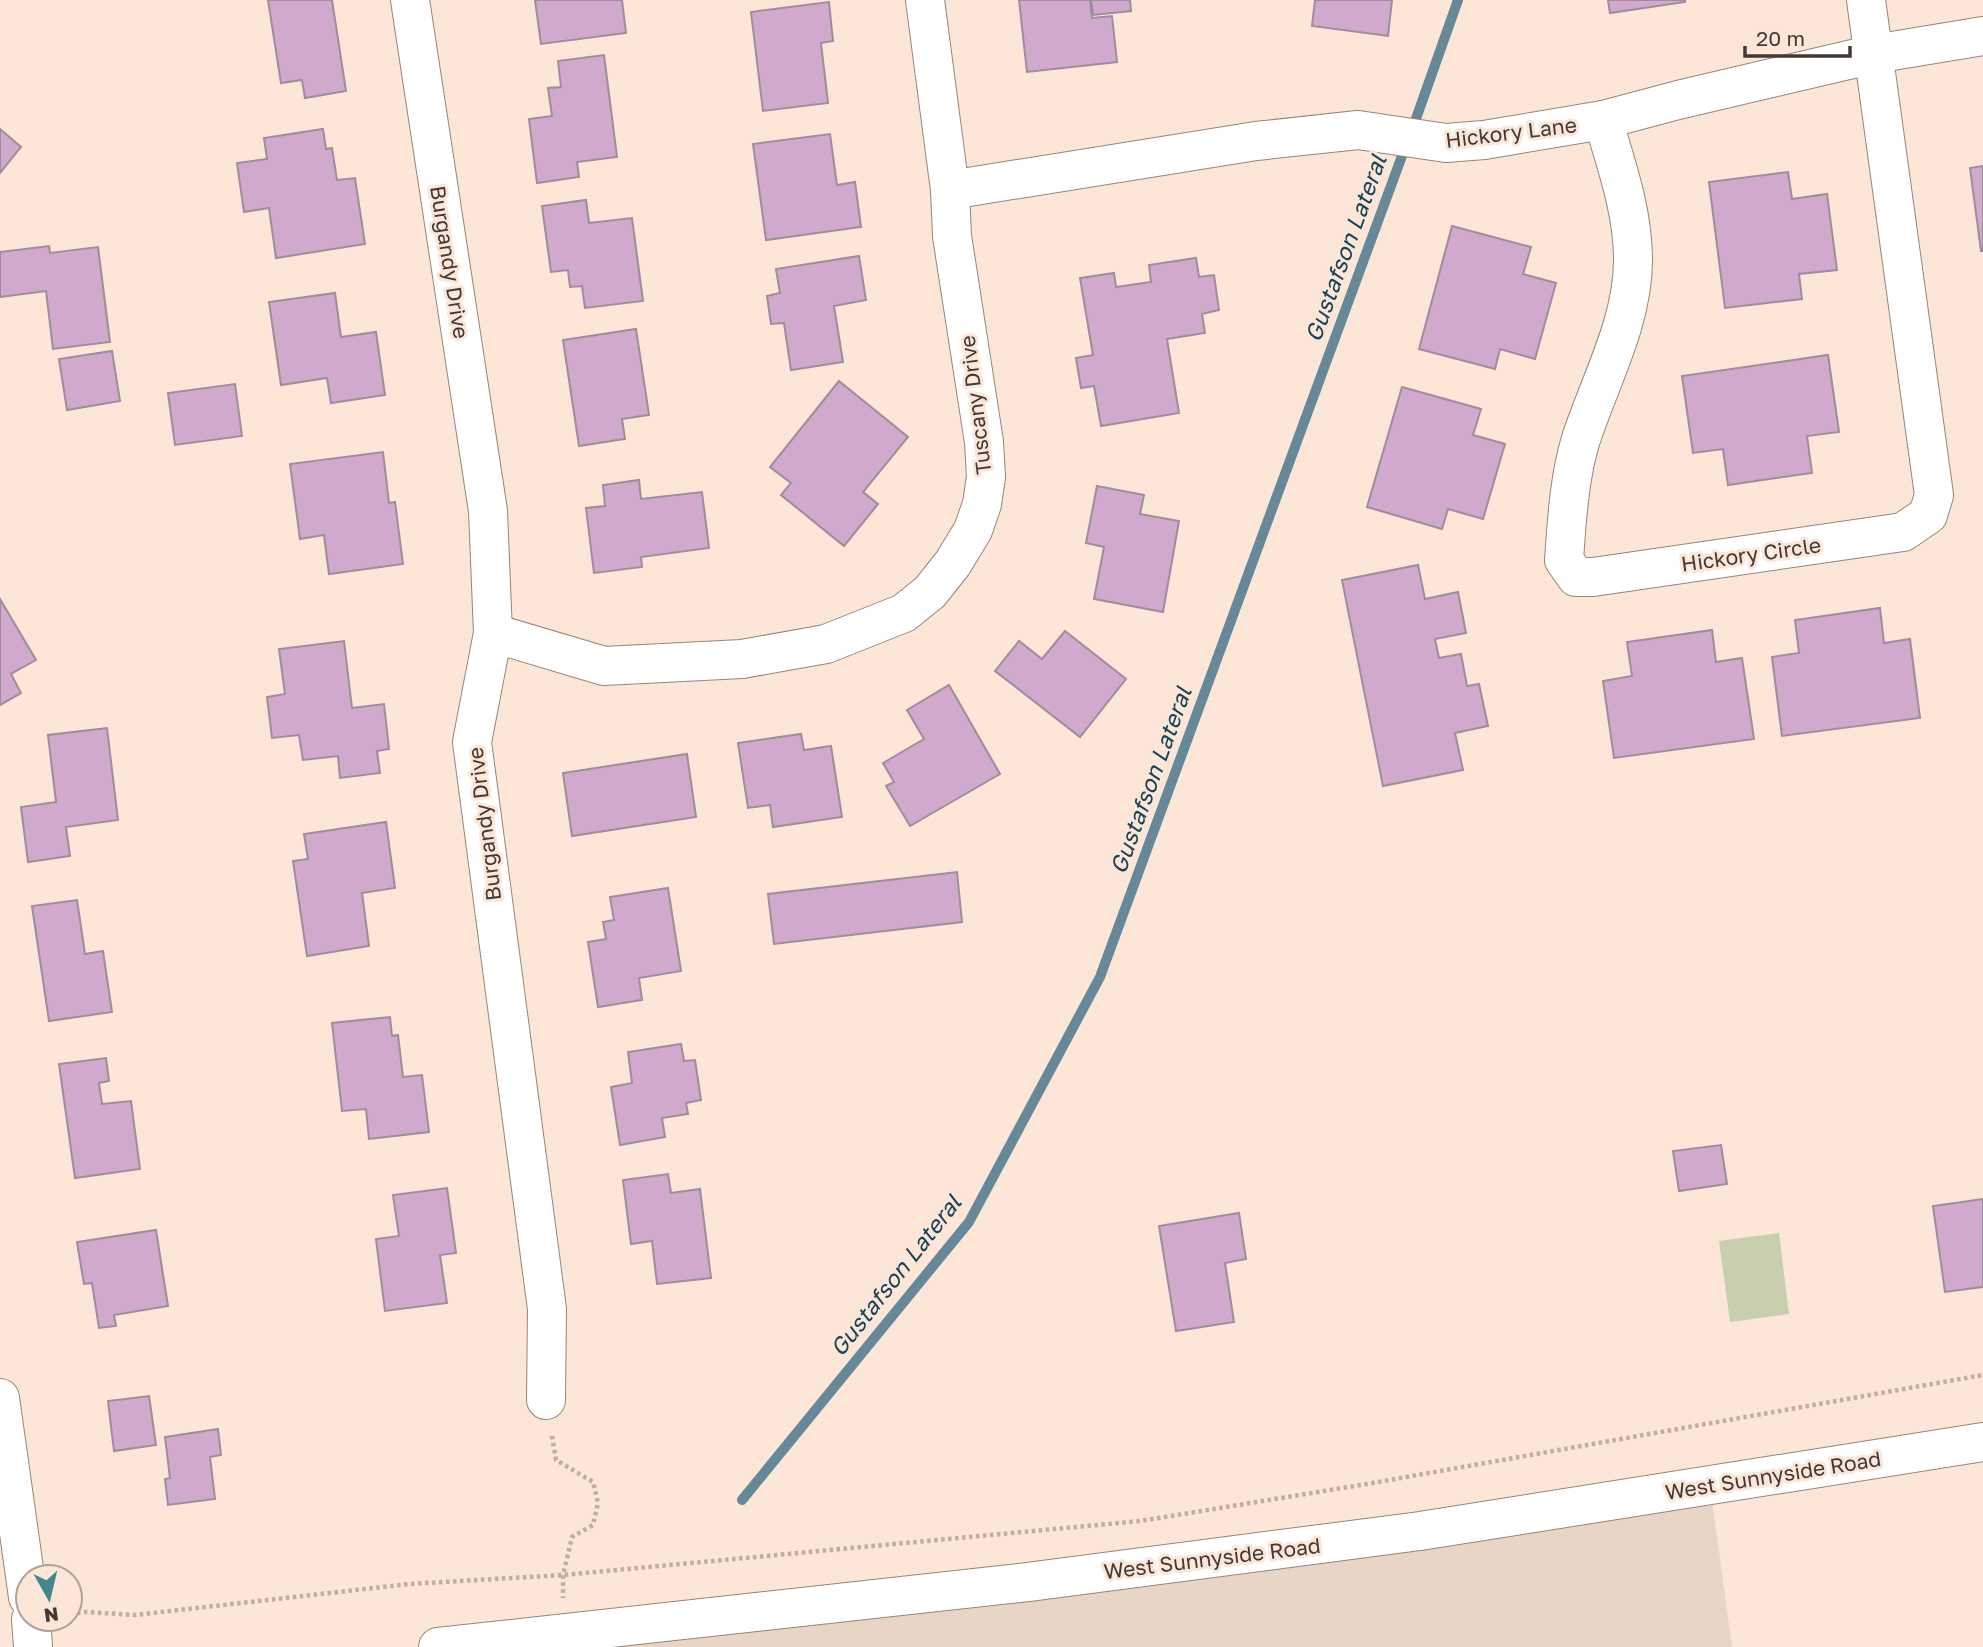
<svg xmlns="http://www.w3.org/2000/svg" width="1983" height="1647" font-family="'Golos Text',sans-serif">
  <style>
    .commercial { fill: #e7d6c6 }
    .green { fill: #c8cfaf }
    .lines { fill: none; stroke-linecap: round; stroke-linejoin: round }
    .stream { stroke: #689; stroke-width: 10 }
    .building { fill: #d0a9cd; stroke: #9e8d9c; stroke-width: 2 }
    .minor-casing { stroke: #988578; stroke-width: 40 }
    .primary-casing { stroke: #988578; stroke-width: 40 }
    .path { stroke: #bfaea2; stroke-width: 4.5; stroke-dasharray: 3.5 3.5; stroke-linecap: butt }
    .minor { stroke: #fff; stroke-width: 38 }
    .primary { stroke: #fff; stroke-width: 38 }
    .labels { text-anchor: middle; dominant-baseline: central; stroke-width: 6; stroke-linejoin: round; paint-order: stroke }
    .street-label { font-size: 21px; fill: #423934; stroke: #fbe6d7 }
    .water-label { font-size: 23px; font-style: italic; fill: #184357; stroke: #fbe6d7 }
  </style>
  <rect width="100%" height="100%" fill="#fbe6d7"/>
  <path class="commercial" d="M1710,1485L1732,1647H438Z"/>
  <path class="green" d="M1779,1233L1789,1314L1730,1322L1719,1241Z"/>
  <g class="lines">
    <g class="stream">
      <path d="M1412,130L1458,0"/>
      <path d="M742,1500L969,1222L1100,977L1406,145"/>
    </g>
  </g>
  <g class="building">
    <path d="M268,0H332L346,91L305,98L302,80L281,83Z"/>
    <path d="M535,0H622L626,33L541,44Z"/>
    <path d="M1019,0H1090L1092,18L1112,16L1117,62L1027,72Z"/>
    <path d="M1091,0H1130L1131,11L1093,15Z"/>
    <path d="M1315,0H1392L1388,36L1312,26Z"/>
    <path d="M1608,0H1685V2L1610,13Z"/>
    <path d="M829,2L833,41L821,43L828,103L763,111L751,12Z"/>
    <path d="M604,55L617,157L577,162L579,177L537,183L529,119L552,116L548,88L561,87L558,61Z"/>
    <path d="M0,129L21,147L0,173Z"/>
    <path d="M323,129L326,149L332,148L337,180L355,178L365,244L276,258L269,208L244,212L237,163L267,159L264,138Z"/>
    <path d="M830,134L837,185L855,182L861,227L766,240L753,144Z"/>
    <path d="M1983,166V251H1981L1970,168Z"/>
    <path d="M1788,172L1792,199L1827,194L1837,270L1799,274L1802,299L1725,308L1709,182Z"/>
    <path d="M586,200L589,223L632,218L643,301L585,308L582,286L570,287L568,270L551,272L542,206Z"/>
    <path d="M1452,226L1531,247L1523,274L1556,283L1535,359L1500,349L1495,369L1419,349Z"/>
    <path d="M49,246L50,253L98,247L110,342L53,349L46,291L0,297V252Z"/>
    <path d="M859,256L866,300L834,306L843,362L791,370L784,323L771,324L767,296L780,293L776,269Z"/>
    <path d="M1196,258L1199,277L1214,275L1219,310L1202,314L1205,333L1167,339L1179,413L1101,426L1094,386L1081,388L1076,358L1093,355L1080,278L1114,273L1116,287L1151,282L1149,265Z"/>
    <path d="M335,293L341,337L376,332L385,395L331,403L327,378L281,385L269,302Z"/>
    <path d="M636,329L649,415L622,419L625,439L579,446L563,340Z"/>
    <path d="M112,351L120,401L67,410L59,359Z"/>
    <path d="M1828,355L1839,432L1807,436L1812,473L1728,485L1723,449L1693,453L1682,376Z"/>
    <path d="M839,381L908,437L863,492L878,504L844,546L781,495L791,483L770,467Z"/>
    <path d="M235,384L242,436L175,445L168,393Z"/>
    <path d="M1402,387L1481,409L1473,435L1505,444L1483,519L1448,509L1442,529L1367,507Z"/>
    <path d="M383,452L389,503L395,502L403,564L329,574L324,535L300,539L290,464Z"/>
    <path d="M639,480L641,499L702,492L709,548L641,557L642,567L594,573L586,508L605,506L603,485Z"/>
    <path d="M1097,486L1144,495L1140,514L1179,521L1163,612L1094,599L1104,547L1086,543Z"/>
    <path d="M1418,565L1425,599L1458,592L1466,633L1435,639L1439,658L1461,654L1467,686L1479,684L1488,726L1455,733L1463,770L1383,786L1342,580Z"/>
    <path d="M0,599L36,660L11,674L21,693L0,705Z"/>
    <path d="M1880,608L1884,643L1910,639L1920,718L1782,736L1772,657L1799,653L1795,620Z"/>
    <path d="M1712,630L1716,662L1742,658L1754,739L1614,758L1603,681L1632,676L1627,642Z"/>
    <path d="M1065,631L1126,679L1080,737L995,671L1019,641L1042,659Z"/>
    <path d="M344,641L352,708L384,704L389,749L377,751L380,773L340,778L338,756L303,760L299,735L272,738L267,697L285,694L279,649Z"/>
    <path d="M949,685L1000,774L910,826L886,786L894,782L883,763L924,739L907,710Z"/>
    <path d="M107,728L118,820L66,827L70,856L28,862L21,807L56,802L48,735Z"/>
    <path d="M801,734L804,750L831,746L842,817L773,827L770,805L748,808L738,743Z"/>
    <path d="M687,754L696,817L572,836L563,773Z"/>
    <path d="M386,822L395,888L362,893L369,946L307,956L293,861L308,859L304,834Z"/>
    <path d="M957,872L962,922L774,944L768,894Z"/>
    <path d="M668,888L681,971L639,978L642,1000L598,1007L588,942L606,939L603,922L614,920L610,897Z"/>
    <path d="M77,900L85,954L103,951L112,1012L49,1021L32,906Z"/>
    <path d="M390,1017L392,1036L398,1035L403,1077L422,1075L429,1132L369,1139L366,1109L342,1111L332,1023Z"/>
    <path d="M681,1044L684,1061L695,1060L701,1100L686,1103L688,1114L662,1118L665,1137L620,1145L611,1087L632,1083L628,1052Z"/>
    <path d="M106,1058L109,1081L99,1083L102,1104L131,1101L140,1169L75,1178L59,1064Z"/>
    <path d="M1721,1145L1727,1184L1679,1191L1673,1151Z"/>
    <path d="M668,1174L671,1193L700,1189L711,1278L657,1284L652,1241L631,1244L623,1180Z"/>
    <path d="M447,1188L456,1253L440,1255L447,1303L385,1311L376,1239L399,1236L393,1195Z"/>
    <path d="M1983,1199V1287L1945,1292L1933,1206Z"/>
    <path d="M1239,1213L1246,1259L1225,1263L1234,1322L1176,1331L1159,1226Z"/>
    <path d="M156,1230L168,1306L114,1315L116,1326L99,1328L92,1283L84,1284L77,1242Z"/>
    <path d="M149,1396L156,1445L114,1451L108,1401Z"/>
    <path d="M218,1429L221,1455L210,1457L215,1499L168,1505L165,1479L170,1478L165,1437Z"/>
  </g>
  <g class="lines">
    <defs>
      <g id="minor">
        <path d="M410,0L488,511L493,633L472,742L547,1309L546,1400"/>
        <path d="M1603,120C1617,167 1633,212 1633,260C1633,322 1600,381 1581,439C1569,478 1567,519 1564,560L1576,577H1593L1903,532L1928,515L1934,495L1866,0"/>
        <path d="M950,190L1256,141L1358,130L1446,143L1484,140L1603,120L1678,100L1874,54L1983,36"/>
        <path d="M493,633L604,666L742,659L826,644L904,613L930,592L953,563L973,530L982,504L986,477L984,442L952,236L950,190L925,0"/>
        <path d="M0,1398L28,1597"/>
        <path d="M31,1619L33,1647"/>
      </g>
      <path id="primary" d="M438,1647L1028,1582L1420,1531L1983,1442"/>
    </defs>
    <use href="#minor" class="minor-casing"/>
    <use href="#primary" class="primary-casing"/>
    <g class="path">
      <path d="M552,1436L556,1460L593,1482L598,1503L593,1525L572,1537L563,1575V1598"/>
      <path d="M70,1614L86,1612L135,1615L409,1584L563,1575L1140,1521L1361,1485L1983,1375"/>
    </g>
    <use href="#minor" class="minor"/>
    <use href="#primary" class="primary"/>
  </g>
  <g class="labels">
    <g class="street-label">
      <text transform="translate(1511 132) rotate(-7)">Hickory Lane</text>
      <text transform="translate(450 262) rotate(81)">Burgandy Drive</text>
      <text transform="translate(975 405) rotate(-97)">Tuscany Drive</text>
      <text transform="translate(1751 554) rotate(-8)">Hickory Circle</text>
      <text transform="translate(484 824) rotate(-97)">Burgandy Drive</text>
      <text transform="translate(1773 1475) rotate(-9)">West Sunnyside Road</text>
      <text transform="translate(1212 1558) rotate(-7)">West Sunnyside Road</text>
    </g>
    <g class="water-label">
      <text transform="translate(1345 248) rotate(-70)">Gustafson Lateral</text>
      <text transform="translate(1150 780) rotate(-70)">Gustafson Lateral</text>
      <text transform="translate(895 1275) rotate(-52)">Gustafson Lateral</text>
    </g>
  </g>
  <g transform="translate(49 1598) rotate(172)"><circle r="33" fill="#fbe6d7" stroke="#b1a196" stroke-width="2"/>
  <path d="M0-5L12 26L0 18L-12 26Z" fill="#41898b"/>
  <text y="-10" font-size="19" font-weight="bold" text-anchor="middle" fill="#423934">N</text>
  </g>
  <path d="M1745 46v10h105v-10" fill="none" stroke="#423934" stroke-width="3.5"/>
  <text x="1756" y="46" font-size="21" fill="#423934" stroke="#fbe6d7" stroke-width="5" paint-order="stroke">20 m</text>
</svg>
